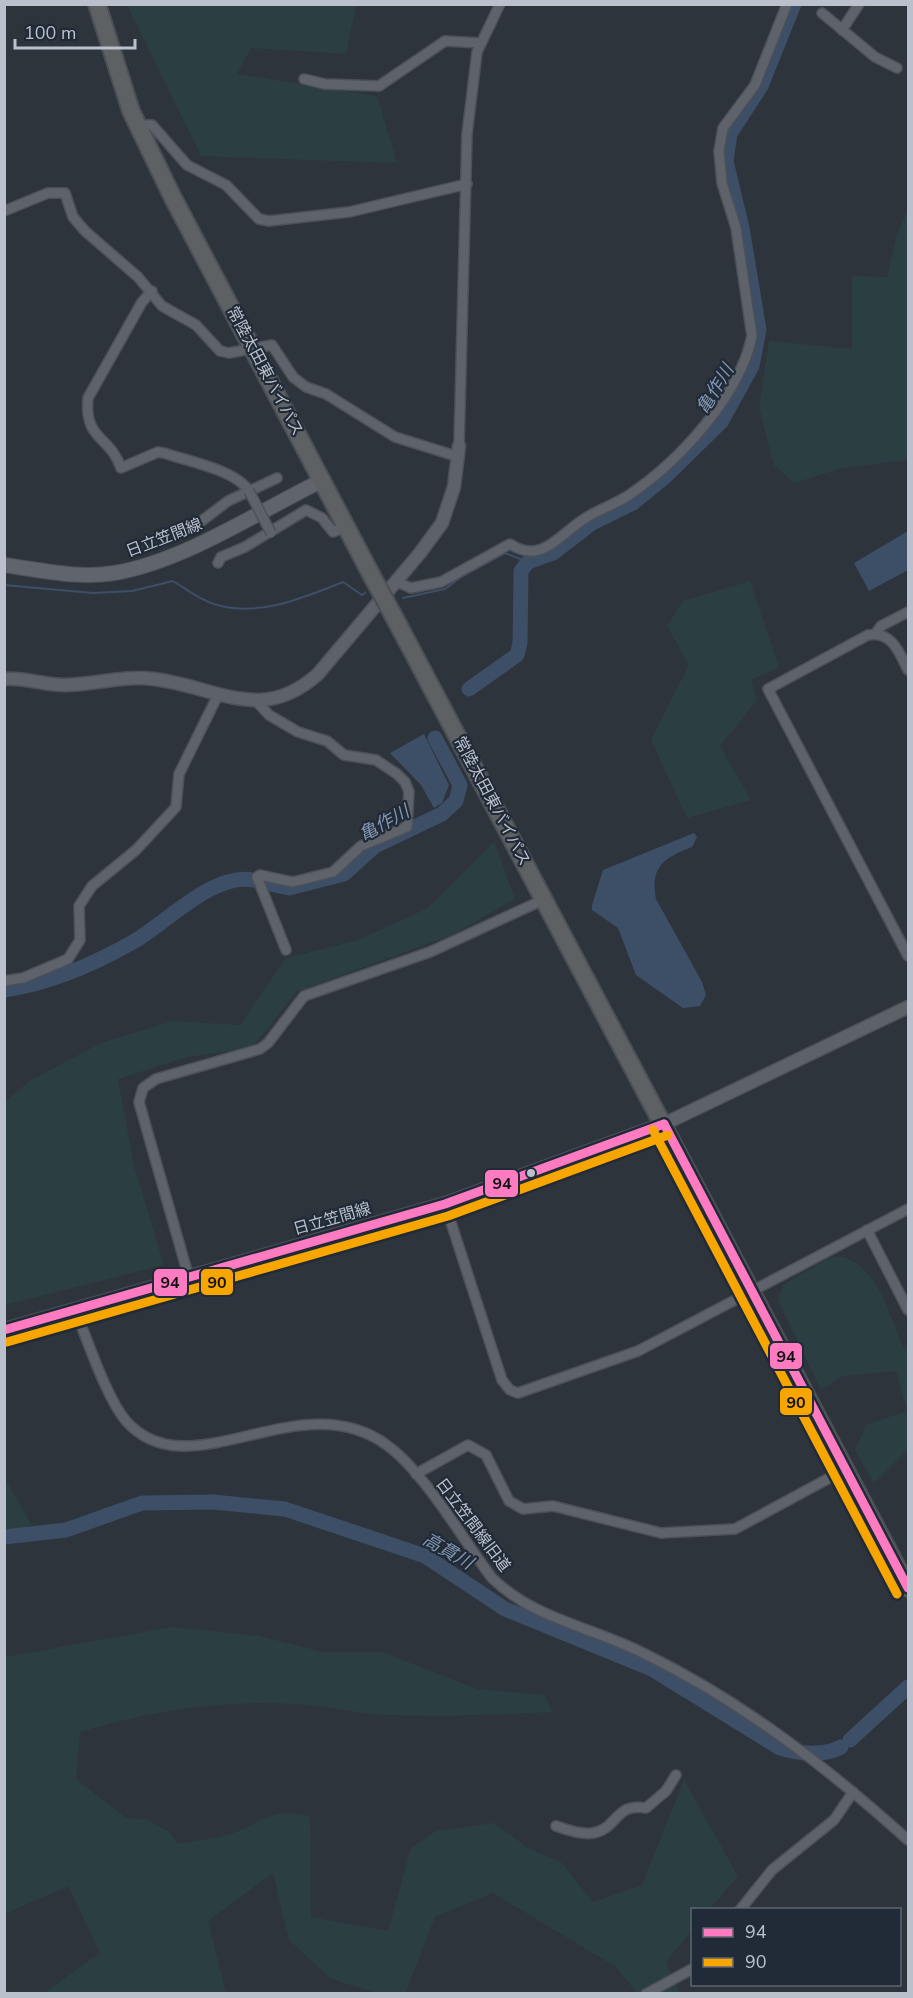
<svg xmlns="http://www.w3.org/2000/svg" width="913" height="1998" font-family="'Nunito Sans','Noto Sans JP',sans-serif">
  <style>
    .green { fill: #2b3e42 }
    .water { fill: #3d4e67 }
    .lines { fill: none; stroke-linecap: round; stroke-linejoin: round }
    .stream { stroke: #3d4e67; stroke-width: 2 }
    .river { stroke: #3d4e67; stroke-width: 15 }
    .street-casing { stroke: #4d5057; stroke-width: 12 }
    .secondary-casing { stroke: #4d5057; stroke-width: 15 }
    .primary-casing { stroke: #4c5159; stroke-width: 16 }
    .highway-casing { stroke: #4b5057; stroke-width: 20 }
    .street { stroke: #5e626a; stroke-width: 9 }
    .secondary { stroke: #5d6168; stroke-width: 12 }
    .primary { stroke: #60656c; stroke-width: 14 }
    .highway { stroke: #5e6163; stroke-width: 16 }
    .street-bridge-casing { stroke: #4d5057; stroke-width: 12; stroke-linecap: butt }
    .highway-bridge-casing { stroke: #4b5057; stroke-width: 20; stroke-linecap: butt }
    .street-bridge { stroke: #5e626a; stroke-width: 9 }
    .highway-bridge { stroke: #5e6163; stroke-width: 16 }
    .bus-1-casing { stroke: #212a37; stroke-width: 14 }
    .bus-2-casing { stroke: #212a37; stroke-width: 14 }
    .bus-1 { stroke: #fe7ac1; stroke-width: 9 }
    .bus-2 { stroke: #f7a600; stroke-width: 9 }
    .bus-dot { fill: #bac1cc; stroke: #212a37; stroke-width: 2 }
    .labels { text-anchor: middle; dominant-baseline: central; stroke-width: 4.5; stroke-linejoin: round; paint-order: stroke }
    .street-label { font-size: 16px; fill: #bac1cc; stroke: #212a37 }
    .water-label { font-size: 18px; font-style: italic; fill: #8297b2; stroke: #212a37 }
    .line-badge { stroke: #212a37; stroke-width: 2 }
    .pale-badge-label { font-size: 16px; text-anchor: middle; font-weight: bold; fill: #111 }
  </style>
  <rect width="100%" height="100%" fill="#2e343c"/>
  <g class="green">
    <path d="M127,5H356L346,54L251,48L237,74L377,96L397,163L201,156Z"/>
    <path d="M908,209V460L842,468L794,483L774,465L759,408L769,341L852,349V276L887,277L897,235Z"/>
    <path d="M750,581L779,667L751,680L757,700L720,746L751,800L687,818L651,740L689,665L667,626L683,601Z"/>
    <path d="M494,842L515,899L452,935L296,992L252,1048L187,1057L118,1079L134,1166L164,1265L5,1305V1101L31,1080L103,1042L173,1021L240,1025L286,958L358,940L428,908Z"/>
    <path d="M837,1256C876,1260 891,1318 903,1347L908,1348V1449L874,1483L855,1450L866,1425L907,1411L896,1371L842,1376L821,1390L778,1300L783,1285L829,1258Z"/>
    <path d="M5,1479L32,1525L5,1534H4Z"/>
    <path d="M172,1627L259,1636L323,1652H382L477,1689L545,1695L552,1712C495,1715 439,1717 383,1715C354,1713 325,1705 296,1704C220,1700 153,1710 80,1732L76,1779L126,1818L148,1820L168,1831L178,1844C196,1840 217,1839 234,1833C264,1821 273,1806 310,1817L311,1917L388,1931L411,1848L436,1831L494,1823L528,1848L562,1863L593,1902L642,1885L684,1780L738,1876L710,1909L692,1910V1930L666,1962L680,1993H637L616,1967L493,1893L435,1917L405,1994L377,1993L331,1979L289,1940L273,1873L208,1921L226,1993H44L100,1953L68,1886L5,1914V1657Z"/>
  </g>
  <g class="water">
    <path d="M908,531V570L869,591L854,563Z"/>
    <path d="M424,734L449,785L442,803L434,808L421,785L390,753Z"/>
    <path d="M694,833L697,837L692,847C664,858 650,866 656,899L702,982L706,995L700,1006L683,1008L636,975L618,928L592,910V905L603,870Z"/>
  </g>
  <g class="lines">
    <g class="stream">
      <path d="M4,585L93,593L132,591L173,581C186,589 200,600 214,604C257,618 303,598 343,582L362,595L365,593"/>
      <path d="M403,598L445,589L461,577L505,553L528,562"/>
    </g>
    <g class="river">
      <path d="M469,689L517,655L520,643L521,571L528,562L553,553L592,523L633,503L665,477L721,422L752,366L759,330L742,228L726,161L730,134L761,86L794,4"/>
      <path d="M262,882L289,888L344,874L375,846L442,814L456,801L460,785L435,738"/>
      <path d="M4,990C49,984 94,964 133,942C166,923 214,872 253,880"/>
      <path d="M4,1537L66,1530L142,1503L213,1502L285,1509L425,1556L505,1609L652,1669L780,1748C797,1754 826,1756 841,1747"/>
      <path d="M850,1740L908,1687"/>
    </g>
    <defs>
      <g id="street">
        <path d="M822,13L875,57L897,68"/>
        <path d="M842,30L859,4"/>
        <path d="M304,79L325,84L379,86L445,41L481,43"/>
        <path d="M138,125H152L187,165L226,185L259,219L269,221L349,212L467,184"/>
        <path d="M4,211L48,193H65L73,217L85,231L138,277L162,306L196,325L220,351L229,353L272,345L293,377L306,387L326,394L395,437L459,457"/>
        <path d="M152,291L142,302L88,398C84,441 110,435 121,468L158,452L164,453C187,461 236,470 249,491"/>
        <path d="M459,446L467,134L477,52L500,4"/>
        <path d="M195,526L228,501L277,478"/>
        <path d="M218,563L221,557L245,547L306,510L322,518L333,532L347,526"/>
        <path d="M395,581L411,588L441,582L510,544C541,565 559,535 584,519C599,509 617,504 632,493C680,460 740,395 752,336L736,228L722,183L719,151L723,128L755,85L787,4"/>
        <path d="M876,633L881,626L908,612"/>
        <path d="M908,670C899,652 892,631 868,635L768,689L908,956"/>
        <path d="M257,702L269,715L298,732L327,741L344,755L376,760L397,774L405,782L409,792L407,827L361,846L333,872L293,882L260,875L257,877L286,950"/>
        <path d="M4,981L23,978L68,959L80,940L79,906L92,886L136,850L176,807L179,774L218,695"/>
        <path d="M445,1204L502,1380L510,1390L518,1393L638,1351L908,1209"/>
        <path d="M867,1230L908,1310"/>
        <path d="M189,1278L139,1102L143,1088L156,1079L260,1049L268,1043L304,996L430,952L545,899"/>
        <path d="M75,1310C88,1341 106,1397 126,1421C190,1493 300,1380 388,1446C424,1472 464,1541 492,1578C535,1620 593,1627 645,1654C743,1702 828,1768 908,1840"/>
        <path d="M416,1474L468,1445L486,1455L509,1501L523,1509L553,1506L661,1533L735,1529L846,1469"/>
        <path d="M556,1826C567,1830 582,1835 593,1833C618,1829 615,1802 646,1808L666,1791L676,1775"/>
        <path d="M740,1910L772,1870L834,1820L853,1792"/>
        <path d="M646,1994L692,1969"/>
      </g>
      <g id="secondary">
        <path d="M4,679C24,677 44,685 64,685C94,685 123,675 154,679C218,687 261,725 318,674L420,553L442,523L454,487L459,446"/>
        <path d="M664,1124L908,1007"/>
      </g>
      <g id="primary">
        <path d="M4,565C40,570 79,579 114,573C183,562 259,511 323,480"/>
        <path d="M4,1330L445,1204L664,1124"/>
      </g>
      <g id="highway">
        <path d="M97,4L131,111L172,196L373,578"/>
        <path d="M392,613L908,1588"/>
      </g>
    </defs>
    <use href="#street" class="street-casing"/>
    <use href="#secondary" class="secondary-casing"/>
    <use href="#primary" class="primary-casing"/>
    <use href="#highway" class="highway-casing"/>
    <use href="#street" class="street"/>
    <use href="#secondary" class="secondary"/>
    <use href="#primary" class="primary"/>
    <use href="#highway" class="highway"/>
    <defs>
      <path id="street-bridge" d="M249,491L271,533"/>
      <path id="highway-bridge" d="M373,578L392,613"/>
    </defs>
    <use href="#street-bridge" class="street-bridge-casing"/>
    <use href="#highway-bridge" class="highway-bridge-casing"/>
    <use href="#street-bridge" class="street-bridge"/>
    <use href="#highway-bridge" class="highway-bridge"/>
    <defs>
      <g id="bus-1">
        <path d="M664,1124L908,1588"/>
        <path d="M4,1330L445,1204L664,1124"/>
      </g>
      <g id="bus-2">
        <path d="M653,1130L897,1594"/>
        <path d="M7,1342L448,1216L668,1135"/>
      </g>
    </defs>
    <use href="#bus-1" class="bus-1-casing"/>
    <use href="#bus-2" class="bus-2-casing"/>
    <use href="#bus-1" class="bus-1"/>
    <use href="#bus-2" class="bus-2"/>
  </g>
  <circle class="bus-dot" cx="531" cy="1173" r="5"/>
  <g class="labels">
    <g class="street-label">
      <text transform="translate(265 371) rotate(62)">常陸太田東バイパス</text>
      <text transform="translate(164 538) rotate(-21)">日立笠間線</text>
      <text transform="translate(492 801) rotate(62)">常陸太田東バイパス</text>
      <text transform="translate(332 1219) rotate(-16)">日立笠間線</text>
      <text transform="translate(473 1525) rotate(53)">日立笠間線旧道</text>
    </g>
    <g class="water-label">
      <text transform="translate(715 389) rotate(-59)">亀作川</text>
      <text transform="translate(384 823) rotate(-29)">亀作川</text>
      <text transform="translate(448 1551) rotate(30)">高貫川</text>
    </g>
  </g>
  <g class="line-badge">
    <rect x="484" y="1169" width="35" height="29" rx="6" fill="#fe7ac1"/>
    <rect x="200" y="1268" width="34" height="28" rx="6" fill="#f7a600"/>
    <rect x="153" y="1268" width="35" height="29" rx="6" fill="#fe7ac1"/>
    <rect x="769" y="1342" width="34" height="28" rx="6" fill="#fe7ac1"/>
    <rect x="779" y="1387" width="34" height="29" rx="6" fill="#f7a600"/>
  </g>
  <g class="pale-badge-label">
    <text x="502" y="1189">94</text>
    <text x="217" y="1288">90</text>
    <text x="170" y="1288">94</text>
    <text x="786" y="1362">94</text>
    <text x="796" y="1408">90</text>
  </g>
  <rect width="913" height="1998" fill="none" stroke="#bac1cc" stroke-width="12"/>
  <rect x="691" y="1908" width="210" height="78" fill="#212a37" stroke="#5e6673" stroke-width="1.5"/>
  <rect x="703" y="1928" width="30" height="9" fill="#fe7ac1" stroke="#5e6673" stroke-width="1.5"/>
  <text x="745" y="1938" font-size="18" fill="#bac1cc">94</text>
  <rect x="703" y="1958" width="30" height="9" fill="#f7a600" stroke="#5e6673" stroke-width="1.5"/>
  <text x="745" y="1968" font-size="18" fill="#bac1cc">90</text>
  <path d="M15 39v9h120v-9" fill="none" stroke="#bac1cc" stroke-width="3"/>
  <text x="24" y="39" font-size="18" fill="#bac1cc" stroke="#212a37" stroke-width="4.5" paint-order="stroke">100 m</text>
</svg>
